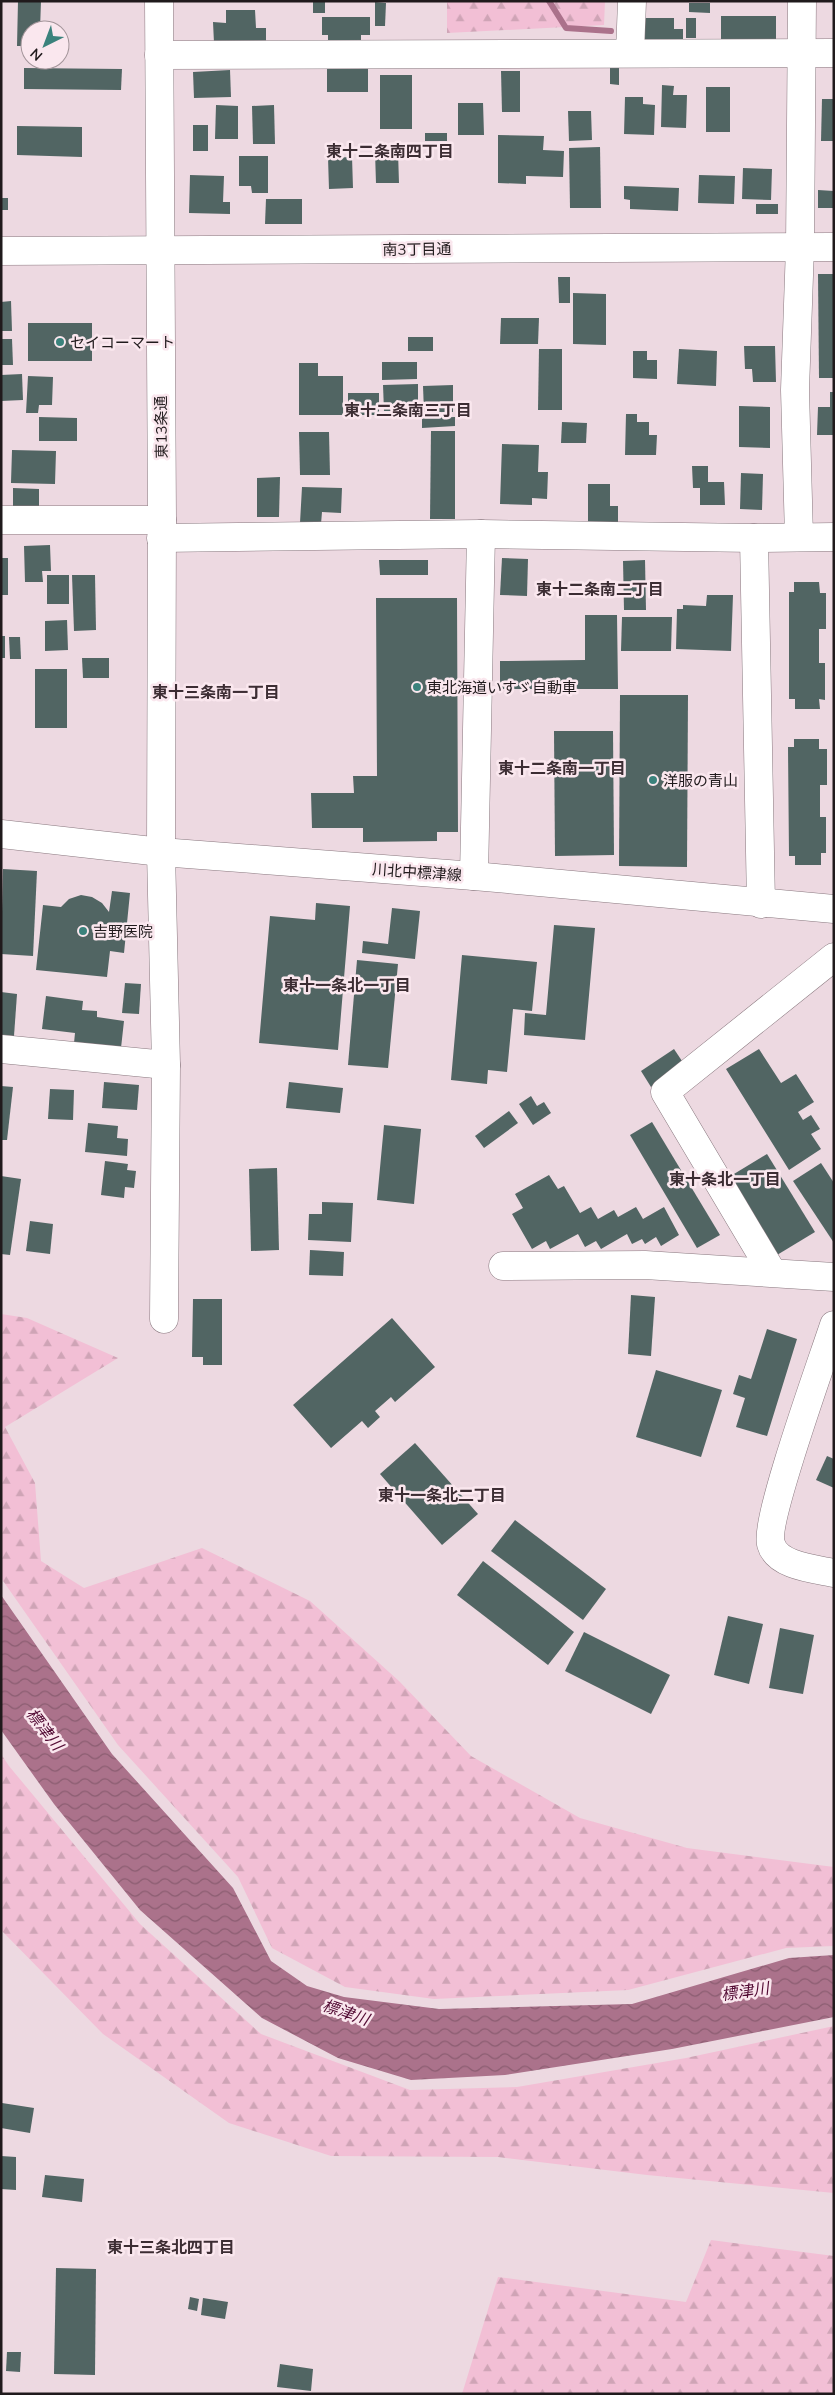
<svg xmlns="http://www.w3.org/2000/svg" width="835" height="2395" font-family="Mulish,'Noto Sans JP',sans-serif">
  <style>
    .forest { fill: url(#forest-firs) }
    .water { fill: url(#water-waves) }
    .lines { fill: none; stroke-linecap: round; stroke-linejoin: round }
    .stream { stroke: #ab728b; stroke-width: 6 }
    .building { fill: #516563 }
    .minor-casing { stroke: #89787f; stroke-width: 29 }
    .major-casing { stroke: #89787f; stroke-width: 29 }
    .minor { stroke: #fff; stroke-width: 28 }
    .major { stroke: #fff; stroke-width: 28 }
    .poi-dot { fill: #3b827c; stroke: #fae7ee; stroke-width: 2 }
    .labels { text-anchor: middle; dominant-baseline: central; stroke-width: 5; stroke-linejoin: round; paint-order: stroke }
    .street-label { font-size: 15px; fill: #201a1c; stroke: #fae7ee }
    .poi-label { font-size: 15px; fill: #201a1c; stroke: #fae7ee; text-anchor: start }
    .neighbourhood-label { font-size: 16px; font-weight: bold; fill: #3c2d33; stroke: #fae7ee }
    .water-label { font-size: 16px; font-style: italic; fill: #520a33; stroke: #fae7ee }
  </style>
  <defs>
    <pattern id="forest-firs" width="22" height="20" patternUnits="userSpaceOnUse" patternTransform="scale(1.25)"><rect width="22" height="20" fill="#f2bfd5"/><path d="M5 1l3.5 6h-7zM16 11l3.5 6h-7z" fill="#cfa4b6"/></pattern>
    <pattern id="water-waves" width="16" height="10" patternUnits="userSpaceOnUse" patternTransform="scale(1.25)"><rect width="16" height="10" fill="#ab728b"/><path d="M0 5q4-4 8 0t8 0" fill="none" stroke="#8b5d71"/></pattern>
  </defs>
  <rect width="100%" height="100%" fill="#edd9e1"/>
  <g class="forest">
    <path d="M447,1H605L604,25L447,33Z"/>
    <path d="M1,1314L27,1318L118,1358L5,1427L35,1483L41,1561L84,1588L202,1548L310,1601L399,1681L471,1756L580,1818L687,1848L834,1867V1946L786,1948L628,1990L434,1999L345,1987L272,1948L238,1877L118,1745L1,1578Z"/>
    <path d="M1,1754L9,1766L140,1924L261,2034L410,2090L517,2087L686,2058L834,2026V2193L647,2175L498,2157L331,2156L229,2123L103,2034L1,1930Z"/>
    <path d="M711,2240L834,2256V2394H462L498,2277L686,2302Z"/>
  </g>
  <path class="water" d="M1,1595L112,1754L233,1888L271,1961L307,1986L344,1997L439,2009L632,2004L789,1958L834,1955V2017L672,2049L505,2075L411,2080L338,2058L262,2018L140,1910L54,1804L1,1730Z"/>
  <g class="lines">
    <path class="stream" d="M549,1L566,28L611,31"/>
  </g>
  <g class="building">
    <path d="M18,1H41L40,30H30V46H17Z"/>
    <rect x="313" y="1" width="12" height="12"/>
    <path d="M375,2L386,3L385,26H375Z"/>
    <path d="M689,3H710V13L689,12Z"/>
    <path d="M226,10H255L256,28H266V43H214L213,22L226,23Z"/>
    <rect x="721" y="16" width="55" height="24"/>
    <path d="M322,17H370V35H361V44H328V35H322Z"/>
    <path d="M643,18H674V29H683V40L643,39Z"/>
    <rect x="686" y="18" width="10" height="20"/>
    <rect x="327" y="63" width="41" height="29"/>
    <path d="M610,66H619V85L610,84Z"/>
    <path d="M24,68L122,69L121,90L24,89Z"/>
    <path d="M230,70L231,97L194,98L193,72Z"/>
    <path d="M501,71H520V112H502Z"/>
    <rect x="380" y="75" width="32" height="54"/>
    <path d="M662,85L674,86L673,95H687L686,128L661,127Z"/>
    <rect x="706" y="87" width="24" height="45"/>
    <path d="M625,97H643V104L655,105L654,135L624,134Z"/>
    <path d="M822,99H834V141H821Z"/>
    <path d="M458,103H483L484,135H458Z"/>
    <path d="M216,105L238,106V139H215Z"/>
    <path d="M274,105L275,144H253L252,106Z"/>
    <path d="M568,111H591L592,140L569,141Z"/>
    <rect x="193" y="125" width="15" height="26"/>
    <path d="M17,126L82,127V157L17,155Z"/>
    <rect x="425" y="133" width="22" height="8"/>
    <path d="M498,135L544,136L543,150L564,151L563,177L526,176V184L498,183Z"/>
    <path d="M600,147L601,208H570L569,148Z"/>
    <path d="M375,152H398L399,183H376Z"/>
    <path d="M239,156H268V193H252L251,186H239Z"/>
    <path d="M352,157L353,188L329,189L328,158Z"/>
    <path d="M743,168L772,169L771,200L742,199Z"/>
    <path d="M190,175L224,176L223,202H230V214L189,213Z"/>
    <path d="M699,175L735,176L734,204L698,203Z"/>
    <path d="M624,186L679,188L678,211L630,209V200L624,199Z"/>
    <path d="M818,190L834,191V208H818Z"/>
    <rect x="1" y="198" width="7" height="12"/>
    <path d="M266,199H302V224H265Z"/>
    <rect x="756" y="204" width="22" height="10"/>
    <path d="M818,274H834V378H819Z"/>
    <path d="M558,277H570V303H559Z"/>
    <path d="M573,293L606,294V345L573,344Z"/>
    <path d="M11,301L12,331H1V302Z"/>
    <path d="M501,318H539L538,344H500Z"/>
    <rect x="28" y="323" width="64" height="38"/>
    <rect x="408" y="337" width="25" height="14"/>
    <path d="M1,339H12L13,365H1Z"/>
    <path d="M744,346H775L776,382H753L752,369H745Z"/>
    <path d="M539,349H562V410H538Z"/>
    <path d="M679,349L717,351L716,386L677,384Z"/>
    <path d="M633,351H647V360H657V379L633,378Z"/>
    <path d="M382,362H417V379L382,380Z"/>
    <path d="M299,363H318V376H343V415H299Z"/>
    <path d="M22,374L23,400L1,401V375Z"/>
    <path d="M28,376L53,377L52,405H39L38,413H26Z"/>
    <path d="M418,384V411H384L383,385Z"/>
    <path d="M453,385V412H424L423,386Z"/>
    <path d="M830,392H834V435H817L818,407H830Z"/>
    <rect x="348" y="393" width="31" height="22"/>
    <path d="M739,406L770,407V448L739,447Z"/>
    <path d="M626,414H637V422H649V435H657L656,455H625Z"/>
    <path d="M39,417L77,418V441H39Z"/>
    <path d="M455,417V426L422,428V418Z"/>
    <path d="M562,422L587,423L586,443H561Z"/>
    <path d="M431,431H455V519H430Z"/>
    <path d="M299,432H329L330,475H300Z"/>
    <path d="M502,444L539,445L538,472H548L547,499L532,498V505L500,504Z"/>
    <path d="M12,450L56,451L55,484L11,483Z"/>
    <path d="M692,466H708V482H724L725,505H700V488H693Z"/>
    <path d="M741,473L763,474L762,510L740,509Z"/>
    <path d="M280,477L279,517H257V478Z"/>
    <path d="M588,484H610V506H618V527L588,526Z"/>
    <path d="M302,487L342,488L341,513L322,512L321,524L300,523Z"/>
    <path d="M13,488L39,489V508L13,507Z"/>
    <path d="M50,545L51,571H42L43,582H25L24,546Z"/>
    <rect x="1" y="558" width="7" height="37"/>
    <path d="M502,558L528,559L527,596L500,595Z"/>
    <path d="M379,560H428V575H380Z"/>
    <path d="M645,560L646,610H624L623,561Z"/>
    <rect x="47" y="575" width="22" height="29"/>
    <path d="M72,575H95L96,630L74,631Z"/>
    <path d="M794,582H819L820,593H826V629H819V663H825V700L819,699L820,709H795V699H789V592H794Z"/>
    <path d="M707,595H733L731,651L676,649L677,609H683V605L706,606Z"/>
    <path d="M376,598H457L458,832H437V841L363,842V828H312L311,793H354L353,776H377Z"/>
    <path d="M585,615H617L618,689H500V661L585,660Z"/>
    <path d="M622,617H672L671,651H621Z"/>
    <path d="M67,620L68,650L45,651V621Z"/>
    <rect x="1" y="636" width="4" height="22"/>
    <path d="M9,637H20L21,659H10Z"/>
    <path d="M82,658H109V678H83Z"/>
    <rect x="35" y="669" width="32" height="59"/>
    <path d="M620,695H688L687,867L619,866Z"/>
    <path d="M554,731H613L614,855L555,856Z"/>
    <path d="M794,739H819V749H827V785H820V817H826V853H821V865H795V856H789L788,747H794Z"/>
    <path d="M3,869L37,871L33,956L1,954Z"/>
    <path d="M112,891L130,893L124,953L110,951L107,977L36,970L43,905L61,907L69,899L81,895L92,897L102,903L109,912Z"/>
    <path d="M316,903L350,906L338,1050L259,1043L270,916L315,920Z"/>
    <path d="M392,908L420,911L415,959L362,953L363,941L388,944Z"/>
    <path d="M554,925L595,928L585,1040L524,1035L525,1013L546,1015Z"/>
    <path d="M462,955L537,962L532,1011L513,1009L507,1072L488,1070L487,1084L451,1080Z"/>
    <path d="M357,960L398,964L388,1068L348,1065Z"/>
    <path d="M125,983L141,984L139,1014L122,1013Z"/>
    <path d="M1,992L17,994L14,1036L1,1035Z"/>
    <path d="M46,996L83,1001L82,1010L97,1011V1017L124,1021L121,1048L74,1043L75,1033L42,1029Z"/>
    <path d="M674,1049L684,1064L651,1087L641,1071Z"/>
    <path d="M759,1049L781,1083L796,1074L814,1102L798,1112L803,1120L811,1115L820,1129L811,1134L821,1149L789,1170L726,1069Z"/>
    <path d="M104,1082L139,1085L137,1110L102,1108Z"/>
    <path d="M289,1082L343,1088L340,1113L286,1108Z"/>
    <path d="M1,1086L13,1087L7,1140H1Z"/>
    <path d="M50,1089L74,1090L73,1120L48,1119Z"/>
    <path d="M531,1096L537,1106L544,1102L551,1113L533,1125L519,1104Z"/>
    <path d="M509,1111L518,1123L484,1148L475,1136Z"/>
    <path d="M652,1122L720,1235L697,1248L630,1135Z"/>
    <path d="M88,1123L118,1126L117,1138L128,1139L127,1156L85,1152Z"/>
    <path d="M384,1125L421,1129L414,1204L377,1200Z"/>
    <path d="M767,1154L815,1232L777,1255L729,1177Z"/>
    <path d="M105,1161L128,1164L127,1170L136,1171L134,1188L125,1187L124,1198L101,1195Z"/>
    <path d="M821,1163L834,1183V1243L793,1181Z"/>
    <path d="M277,1168L279,1250L251,1251L249,1169Z"/>
    <path d="M549,1175L558,1189L564,1186L580,1213L591,1207L598,1219L614,1210L618,1217L636,1207L643,1219L664,1207L679,1235L661,1246L656,1237L645,1244L642,1239L632,1244L627,1234L601,1249L596,1241L585,1247L578,1234L550,1249L546,1241L532,1249L512,1214L523,1208L515,1194Z"/>
    <path d="M1,1176L21,1179L10,1255L1,1254Z"/>
    <path d="M322,1202L353,1203L351,1242L308,1240L309,1214H322Z"/>
    <path d="M30,1221L53,1224L50,1254L26,1251Z"/>
    <path d="M310,1250L344,1252L343,1276L309,1275Z"/>
    <path d="M631,1295L655,1297L651,1356L628,1354Z"/>
    <path d="M193,1299H222V1365H203V1357H192Z"/>
    <path d="M392,1318L435,1367L395,1402L391,1397L375,1411L380,1417L368,1428L362,1421L331,1448L293,1405Z"/>
    <path d="M767,1329L797,1339L767,1436L736,1427L745,1398L733,1394L739,1375L751,1379Z"/>
    <path d="M656,1370L722,1390L701,1457L636,1437Z"/>
    <path d="M415,1443L478,1514L442,1545L380,1474Z"/>
    <path d="M827,1456L834,1459V1488L816,1480Z"/>
    <path d="M515,1520L606,1589L583,1620L491,1551Z"/>
    <path d="M483,1561L574,1632L548,1665L457,1595Z"/>
    <path d="M728,1616L763,1624L749,1684L714,1675Z"/>
    <path d="M780,1628L814,1635L803,1694L769,1688Z"/>
    <path d="M584,1632L670,1675L651,1714L565,1671Z"/>
    <path d="M2,2103L34,2108L30,2133L1,2128Z"/>
    <path d="M1,2156L16,2157V2190L1,2189Z"/>
    <path d="M45,2175L84,2179L82,2202L42,2197Z"/>
    <path d="M56,2268L96,2269L95,2375L54,2374Z"/>
    <path d="M190,2297L199,2299L197,2311L188,2309Z"/>
    <path d="M203,2298L228,2302L225,2319L201,2315Z"/>
    <path d="M7,2352H21L20,2372L6,2371Z"/>
    <path d="M280,2364L313,2369L311,2391L277,2387Z"/>
  </g>
  <g class="lines">
    <defs>
      <g id="minor">
        <path d="M159,1L162,520L161,852L166,1065L164,1319"/>
        <path d="M630,53L632,1"/>
        <path d="M159,55L834,53"/>
        <path d="M1,251L834,247"/>
        <path d="M1,520H162"/>
        <path d="M799,537L795,390L800,247L802,1"/>
        <path d="M161,538L481,534L754,538L834,537"/>
        <path d="M754,538L761,904"/>
        <path d="M474,876L481,534"/>
        <path d="M1,1049L166,1065"/>
        <path d="M503,1266L645,1265L834,1277"/>
        <path d="M772,1272L665,1092L834,957"/>
        <path d="M834,1325C823,1359 764,1521 771,1544C777,1566 815,1569 834,1573"/>
      </g>
      <path id="major" d="M1,834L161,852L474,876L834,909"/>
    </defs>
    <use href="#minor" class="minor-casing"/>
    <use href="#major" class="major-casing"/>
    <use href="#minor" class="minor"/>
    <use href="#major" class="major"/>
  </g>
  <g class="poi-dot">
    <circle cx="60" cy="342" r="5"/>
    <circle cx="417" cy="687" r="5"/>
    <circle cx="653" cy="780" r="5"/>
    <circle cx="83" cy="931" r="5"/>
  </g>
  <g class="labels">
    <g class="street-label">
      <text transform="translate(417 249) rotate(-1)">南3丁目通</text>
      <text transform="translate(161 427) rotate(-91)">東13条通</text>
      <text transform="translate(417 872) rotate(4)">川北中標津線</text>
    </g>
    <g class="poi-label">
      <text x="70" y="342">セイコーマート</text>
      <text x="427" y="687">東北海道いすゞ自動車</text>
      <text x="663" y="780">洋服の青山</text>
      <text x="93" y="931">吉野医院</text>
    </g>
    <g class="neighbourhood-label">
      <text x="390" y="151">東十二条南四丁目</text>
      <text x="408" y="410">東十二条南三丁目</text>
      <text x="600" y="589">東十二条南二丁目</text>
      <text x="216" y="692">東十三条南一丁目</text>
      <text x="562" y="768">東十二条南一丁目</text>
      <text x="347" y="985">東十一条北一丁目</text>
      <text x="725" y="1179">東十条北一丁目</text>
      <text x="442" y="1495">東十一条北二丁目</text>
      <text x="171" y="2247">東十三条北四丁目</text>
    </g>
    <g class="water-label">
      <text transform="translate(45 1729) rotate(52)">標津川</text>
      <text transform="translate(745 1991) rotate(-8)">標津川</text>
      <text transform="translate(346 2012) rotate(19)">標津川</text>
    </g>
  </g>
  <rect width="835" height="2395" fill="none" stroke="#201a1c" stroke-width="5"/>
  <g transform="translate(45 45) rotate(222)"><circle r="24" fill="#fae7ee" stroke="#a3959a"/>
  <path d="M0-4L9 19L0 12L-9 19Z" fill="#3b827c"/>
  <text y="-8" font-size="14" font-weight="bold" text-anchor="middle" fill="#201a1c">N</text>
  </g>
</svg>
